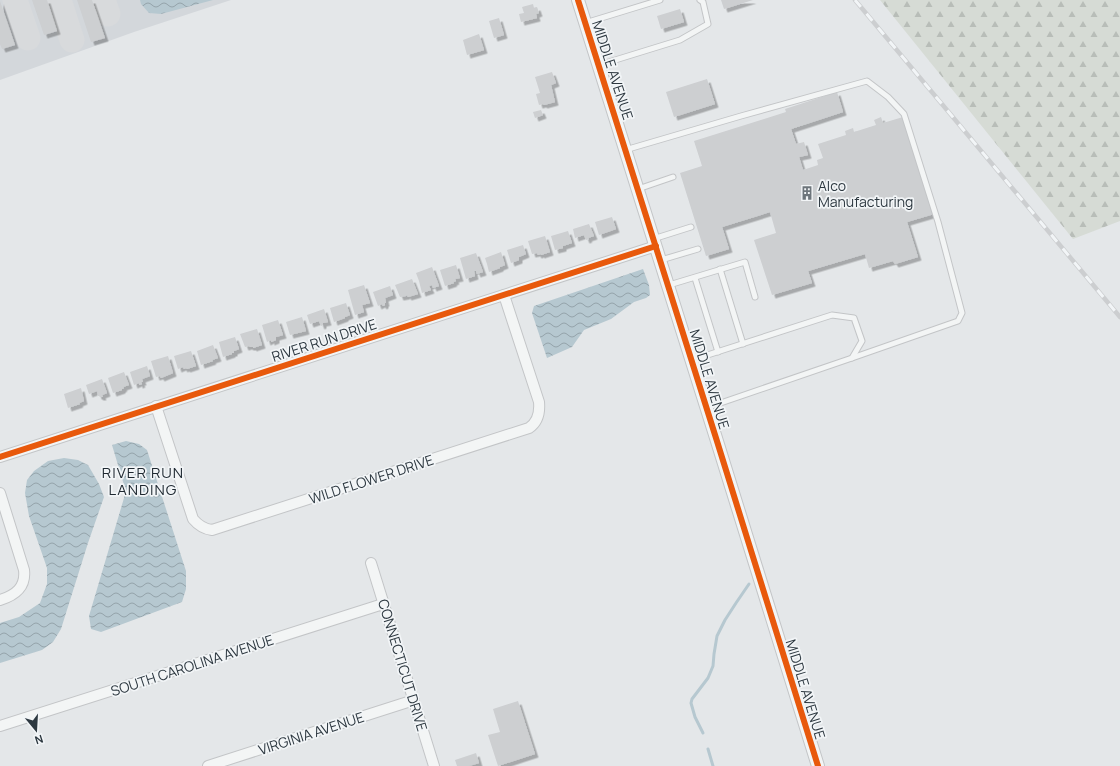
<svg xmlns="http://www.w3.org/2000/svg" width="1120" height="766" font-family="Manrope,sans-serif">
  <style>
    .built { fill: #d3d7db }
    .forest { fill: url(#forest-firs) }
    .water { fill: url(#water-waves) }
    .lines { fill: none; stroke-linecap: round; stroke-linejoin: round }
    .stream { stroke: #b6c8d0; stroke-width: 3 }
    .taxiway { stroke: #d8dadc; stroke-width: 25 }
    .building { fill: #cdcfd1; filter: url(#shadow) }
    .service-casing { stroke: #c3c5c7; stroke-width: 7 }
    .minor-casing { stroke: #c3c5c7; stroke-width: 12 }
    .tertiary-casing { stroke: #c3c5c7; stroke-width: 14 }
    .service { stroke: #f3f5f5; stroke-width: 5 }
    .minor { stroke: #f3f5f5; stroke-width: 10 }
    .tertiary { stroke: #f3f5f5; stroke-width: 12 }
    .rail-casing { stroke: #ccced0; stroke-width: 4.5 }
    .rail { stroke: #f2f5f7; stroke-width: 3; stroke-dasharray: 9; stroke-linecap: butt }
    .cycleway-casing { stroke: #f2f5f7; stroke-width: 8 }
    .cycleway { stroke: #e8590c; stroke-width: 6 }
    .labels { text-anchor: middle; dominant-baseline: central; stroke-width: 3.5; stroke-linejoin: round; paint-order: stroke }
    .street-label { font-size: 14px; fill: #2d3840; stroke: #f2f5f7 }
    .poi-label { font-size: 14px; fill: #2d3840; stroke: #f2f5f7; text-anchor: start }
    .neighbourhood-label { font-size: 15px; letter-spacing: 1px; fill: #1f2931; stroke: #f2f5f7 }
  </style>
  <defs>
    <pattern id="forest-firs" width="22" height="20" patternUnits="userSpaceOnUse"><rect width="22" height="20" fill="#d6dbd5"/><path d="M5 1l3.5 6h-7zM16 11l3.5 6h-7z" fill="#b8bdb8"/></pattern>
    <pattern id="water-waves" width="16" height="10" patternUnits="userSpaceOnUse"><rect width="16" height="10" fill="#b6c8d0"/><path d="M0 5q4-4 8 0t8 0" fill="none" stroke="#94a3aa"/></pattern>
    <filter id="shadow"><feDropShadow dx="3.5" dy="3.5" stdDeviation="0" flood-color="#0004"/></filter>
  </defs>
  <rect width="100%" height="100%" fill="#e4e7e9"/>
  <path class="built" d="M0,0H231L134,32L0,80Z"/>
  <path class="forest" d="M880,0H1120V221L1073,239Z"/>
  <g class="water">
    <path d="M140,0H213L161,14L149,13L141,4Z"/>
    <path d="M643,269L649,285L650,295L646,298L634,302L611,319L584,330L572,347L547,358L532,313L534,306Z"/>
    <path d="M126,441L139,444L147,450L186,571V589L182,602L101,632L91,629L89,616L124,498V485L112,445Z"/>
    <path d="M64,458L78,460L88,465L99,484L104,497L88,543L61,629L53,642L42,650L0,663V623L19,617L40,603L47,584V568L29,516L25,493L27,480L34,471L48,461Z"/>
  </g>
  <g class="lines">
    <g class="stream">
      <path d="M703,733L695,717L691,703L692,699L708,678L713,666L714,654L717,636L725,620L736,603L749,584"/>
      <path d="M708,749L713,766"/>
    </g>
    <g class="taxiway">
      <path d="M15,0L28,38"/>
      <path d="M59,0L72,40"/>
      <path d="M103,0L108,14"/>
    </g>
  </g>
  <g class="building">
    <path d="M32,0H47L57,31L44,35Z"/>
    <path d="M77,0H92L105,38L91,42Z"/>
    <path d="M721,0H753L724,9Z"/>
    <path d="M0,1L15,45L2,49L0,44Z"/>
    <path d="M533,4L534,8L537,7L539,13L536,14L537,18L521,22L519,14L524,13L522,7Z"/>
    <path d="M680,9L684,22L661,29L657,16Z"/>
    <path d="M499,18L504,35L494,38L489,21Z"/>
    <path d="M479,34L484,50L467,55L463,40Z"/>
    <path d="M552,72L556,83L551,85L555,102L544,105L543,104L539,105L536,94L540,93L535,77Z"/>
    <path d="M707,79L715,104L674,117L666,92Z"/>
    <path d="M837,92L843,112L791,129L796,144L804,142L808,155L799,157L803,170L818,165L817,160L823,158L818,144L846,135L845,131L853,128L854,132L876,125L874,120L881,117L883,123L903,117L934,214L907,222L918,257L895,264L893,261L869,268L865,254L808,271L812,283L772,295L754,240L776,233L770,212L722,227L729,249L706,256L680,173L702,166L694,141L786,112L785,109Z"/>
    <path d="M541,110L543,115L535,118L533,112Z"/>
    <path d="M612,217L616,229L599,235L595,222Z"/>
    <path d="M589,224L594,236L588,238L589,239L586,240L584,235L575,238L573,229Z"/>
    <path d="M568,231L572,243L563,246V248L555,250L551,236Z"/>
    <path d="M545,236L550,252L541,255V254L538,255L537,253L532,254L528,241Z"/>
    <path d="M523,245L526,254L519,257V260L511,263L507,250Z"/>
    <path d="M501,252L505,265L500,267V268L489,272L487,264L485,258Z"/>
    <path d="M476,253L483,272L477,274L476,271H474L475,276L466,279L460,258Z"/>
    <path d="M456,265L460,278L455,279L456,281L453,282L454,283L445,286L440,270Z"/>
    <path d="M432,267L439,286L433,288L432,285L429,286L431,290L422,293L419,281L416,273Z"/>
    <path d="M412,279L418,294L408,297L407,295L406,296L400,297L395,285Z"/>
    <path d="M364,285L370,303L362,305L364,312L355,315L348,290Z"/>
    <path d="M390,286L393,295L385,298L386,303H385V305L383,306L382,304L378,306L373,292Z"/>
    <path d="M346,303L350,315L345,317V318L334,322L330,308Z"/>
    <path d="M324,309L328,322L323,323V325L321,326L319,321L310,324L307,315Z"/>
    <path d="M302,317L306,331L290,335L286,322Z"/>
    <path d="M278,320L283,335L276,337V340L271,342V340L267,342L262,325Z"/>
    <path d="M257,329L262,345L253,348V347H250L249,346L245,347L240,334Z"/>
    <path d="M235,337L239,349L234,351V353H232V354L223,357L219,342Z"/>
    <path d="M213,345L218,358L212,360L213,361L201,365L197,351Z"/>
    <path d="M191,351L196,366L187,369L186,368L184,369L183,367L178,369L174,356Z"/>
    <path d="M168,356L173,373L161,378L160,376L156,377L151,361Z"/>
    <path d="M147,366L150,376L142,379L143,382H141L142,384L139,385V383L134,385L130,372Z"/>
    <path d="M124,372L129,385L123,387L124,388L122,389V390L113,393L108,378Z"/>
    <path d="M102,379L107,393L102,395L103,397H100L99,396H98L97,391L89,394L86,385Z"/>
    <path d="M81,388L84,401L79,403L80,404L68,408L64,394Z"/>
    <path d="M518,701L535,754L498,766L488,735L500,732L493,709Z"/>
    <path d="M476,753L479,763L469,766H457L455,760Z"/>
  </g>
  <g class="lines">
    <defs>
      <g id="service">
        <path d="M585,23L660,0"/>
        <path d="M599,65L680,40L708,24L703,2L700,0"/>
        <path d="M625,150L741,116L867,81L888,97L904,114L938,222L962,313L958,321L852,358"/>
        <path d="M638,189L673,177"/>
        <path d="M653,239L691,227"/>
        <path d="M661,260L698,249"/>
        <path d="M720,269L743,344"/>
        <path d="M695,278L718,352"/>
        <path d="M669,285L745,262L755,297"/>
        <path d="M692,360L832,315L854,318L862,341L852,358L706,408"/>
      </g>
      <g id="minor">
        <path d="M156,406L193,519C198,525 204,529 212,530L529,428C538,422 540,413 539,402L504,295"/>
        <path d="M0,457L656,246"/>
        <path d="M0,493L24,570C26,587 16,595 0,600"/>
        <path d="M371,563L434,766"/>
        <path d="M0,726L383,604"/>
        <path d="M208,766L414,700"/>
      </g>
      <path id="tertiary" d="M578,0L716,438L818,766"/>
    </defs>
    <use href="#service" class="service-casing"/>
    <use href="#minor" class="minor-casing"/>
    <use href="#tertiary" class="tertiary-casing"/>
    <use href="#service" class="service"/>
    <use href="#minor" class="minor"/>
    <use href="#tertiary" class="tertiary"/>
    <defs>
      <path id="rail" d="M855,0L1120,317"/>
    </defs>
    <use href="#rail" class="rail-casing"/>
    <use href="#rail" class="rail"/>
    <defs>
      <g id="cycleway">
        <path d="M578,0L716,438L818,766"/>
        <path d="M0,457L656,246"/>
      </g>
    </defs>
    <use href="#cycleway" class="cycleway-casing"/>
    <use href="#cycleway" class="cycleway"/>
  </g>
  <defs>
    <symbol id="building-bare" viewBox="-9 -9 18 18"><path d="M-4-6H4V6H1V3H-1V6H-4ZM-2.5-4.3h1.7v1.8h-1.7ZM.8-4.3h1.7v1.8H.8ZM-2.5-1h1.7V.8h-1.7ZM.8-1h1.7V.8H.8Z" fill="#6d757b" stroke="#f2f5f7" stroke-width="2.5" paint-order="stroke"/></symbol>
  </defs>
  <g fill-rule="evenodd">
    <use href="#building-bare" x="797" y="183" width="20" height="20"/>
  </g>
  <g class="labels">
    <g class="street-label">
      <text transform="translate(613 70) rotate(72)">MIDDLE AVENUE</text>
      <text transform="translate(324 340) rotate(-18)">RIVER RUN DRIVE</text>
      <text transform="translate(710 379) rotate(73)">MIDDLE AVENUE</text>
      <text transform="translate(371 479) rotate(-18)">WILD FLOWER DRIVE</text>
      <text transform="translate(192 665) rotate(-18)">SOUTH CAROLINA AVENUE</text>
      <text transform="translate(403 665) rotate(73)">CONNECTICUT DRIVE</text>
      <text transform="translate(806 689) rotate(73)">MIDDLE AVENUE</text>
      <text transform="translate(311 733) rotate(-18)">VIRGINIA AVENUE</text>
    </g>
    <g class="poi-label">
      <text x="818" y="185">Alco<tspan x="818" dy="16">Manufacturing</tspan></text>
    </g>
    <g class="neighbourhood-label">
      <text x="143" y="472">RIVER RUN<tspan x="143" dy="17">LANDING</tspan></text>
    </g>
  </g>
  <g transform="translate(36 730) rotate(162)" stroke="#f2f5f7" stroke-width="3" paint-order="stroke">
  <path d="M0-3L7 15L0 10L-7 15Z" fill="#2d3840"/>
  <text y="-6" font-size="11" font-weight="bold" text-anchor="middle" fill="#2d3840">N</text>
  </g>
</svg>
